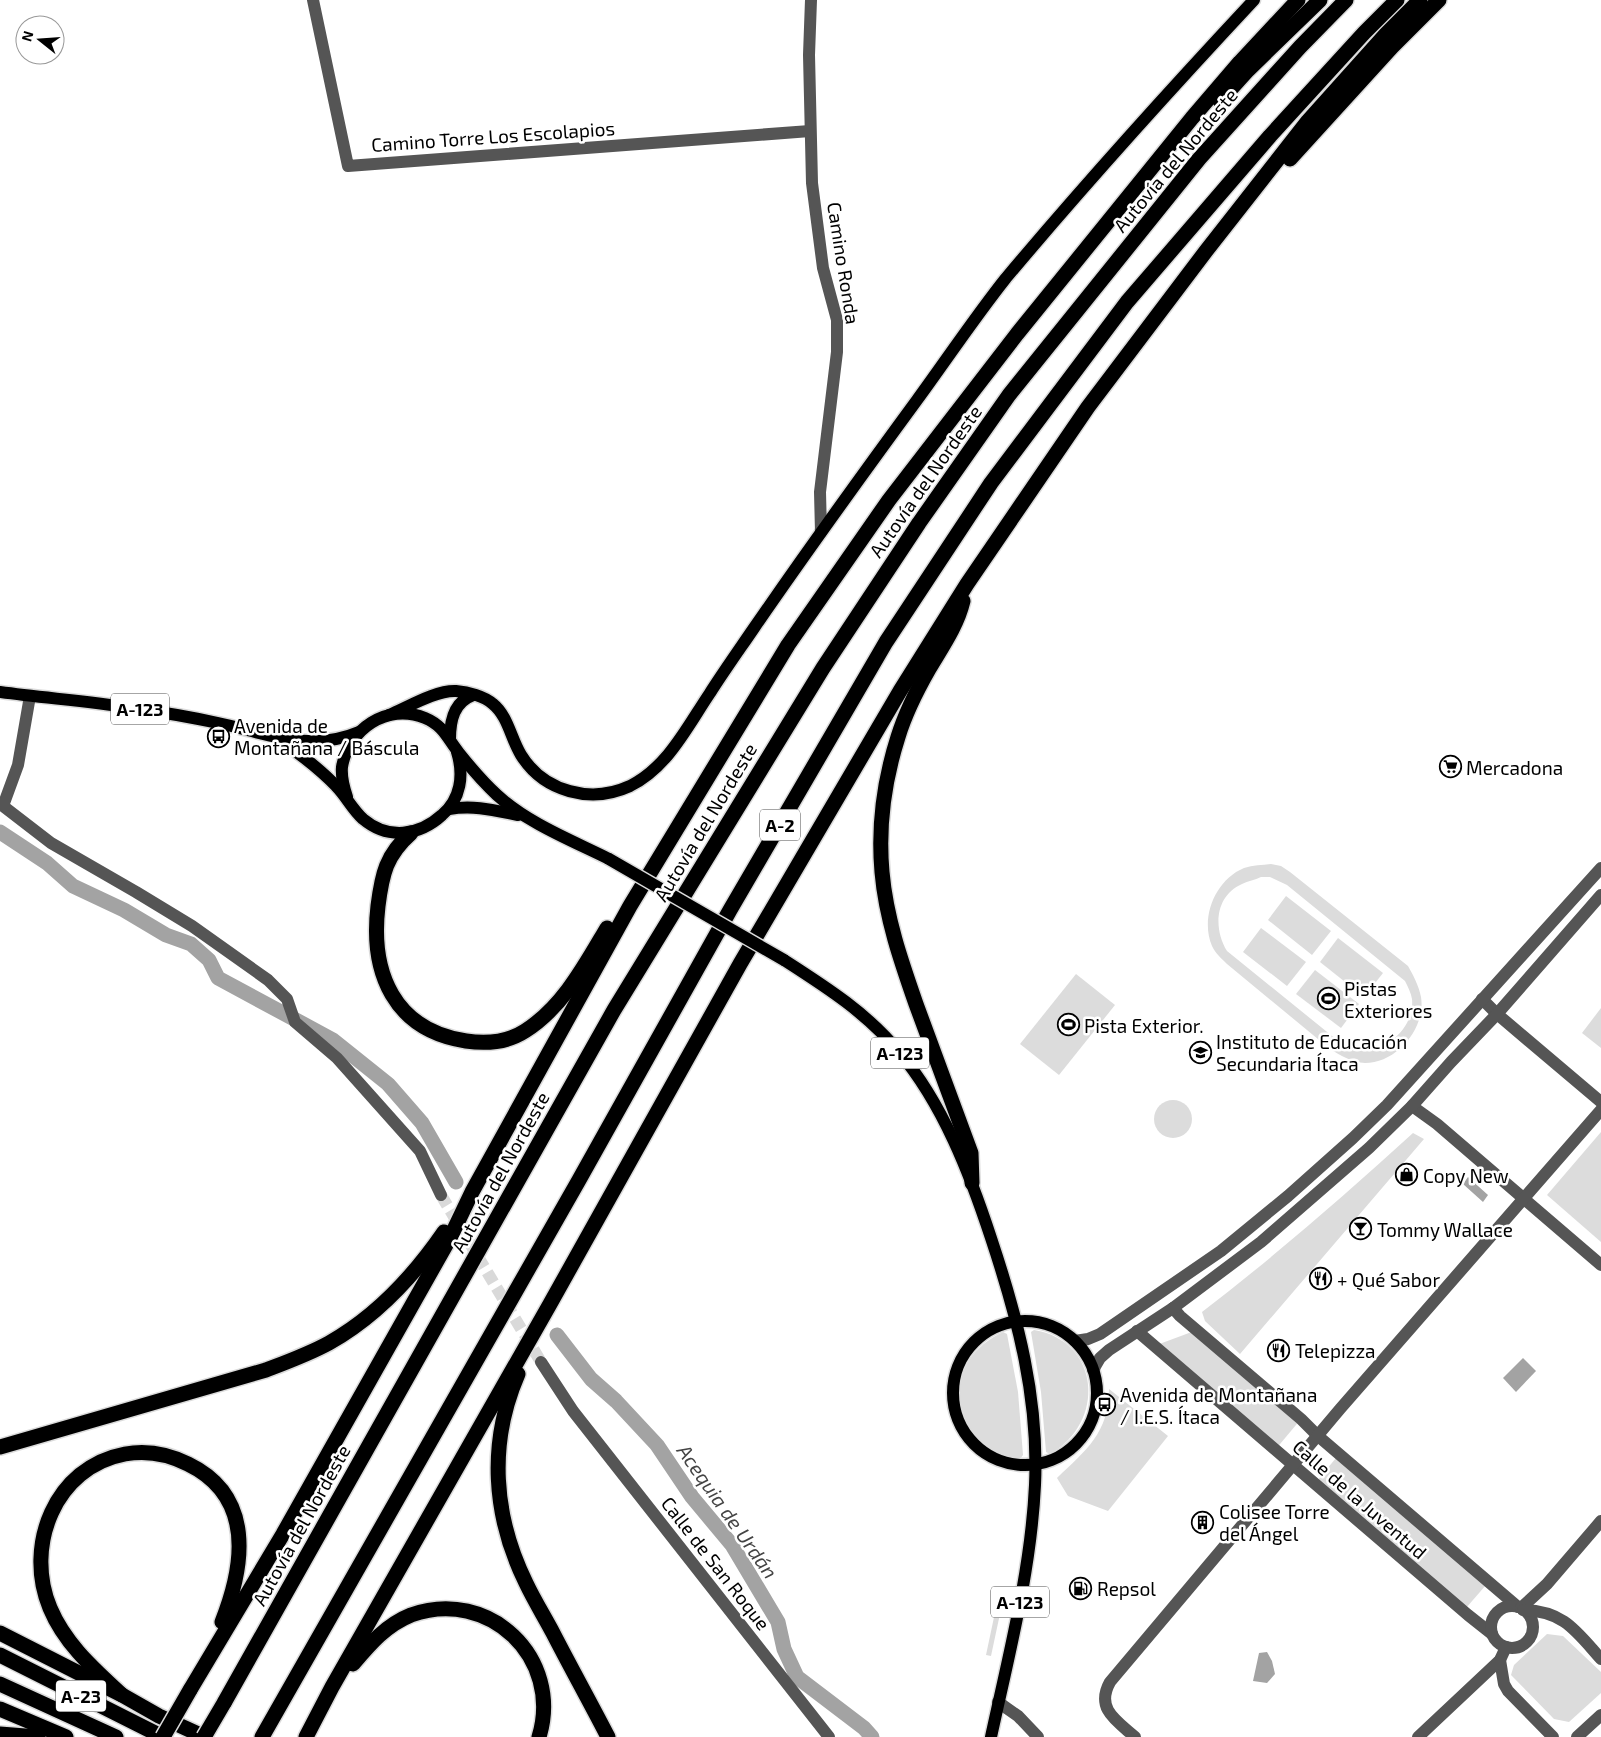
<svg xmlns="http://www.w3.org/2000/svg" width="1601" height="1737" font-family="'Exo 2',sans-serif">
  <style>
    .green { fill: #dcdcdc; fill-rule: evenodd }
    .water { fill: #a3a3a3 }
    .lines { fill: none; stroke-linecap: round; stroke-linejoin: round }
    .canal { stroke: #a3a3a3; stroke-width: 15 }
    .minor-tunnel { stroke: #d9d9d9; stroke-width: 12; stroke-dasharray: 12 6; stroke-linecap: butt }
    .major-casing { stroke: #dbdbdb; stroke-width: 15 }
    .highway-casing { stroke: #dbdbdb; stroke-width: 18 }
    .minor { stroke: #555; stroke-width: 12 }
    .major { stroke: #000; stroke-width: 12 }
    .highway { stroke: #000; stroke-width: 15 }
    .major-bridge-casing { stroke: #dbdbdb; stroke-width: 15; stroke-linecap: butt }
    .highway-bridge-casing { stroke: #dbdbdb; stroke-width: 18; stroke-linecap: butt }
    .major-bridge { stroke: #000; stroke-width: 12 }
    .highway-bridge { stroke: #000; stroke-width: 15 }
    .labels { text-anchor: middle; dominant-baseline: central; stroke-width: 5; stroke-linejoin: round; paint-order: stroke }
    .shield { fill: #fff; stroke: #4c4c4c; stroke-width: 1 }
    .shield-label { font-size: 18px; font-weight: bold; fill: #000 }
    .street-label { font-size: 19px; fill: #000; stroke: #fff }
    .poi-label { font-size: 19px; fill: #000; stroke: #fff; text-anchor: start }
    .water-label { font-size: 20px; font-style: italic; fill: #444; stroke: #fff }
  </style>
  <rect width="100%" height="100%" fill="#fff"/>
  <g class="green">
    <path d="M1271,864L1281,866L1290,872L1408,966C1413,975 1419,986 1421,997C1426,1028 1397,1063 1365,1063C1352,1062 1341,1056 1330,1049L1227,964C1222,959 1215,953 1212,946C1200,918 1215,880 1244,868C1253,865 1262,865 1271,864ZM1261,877H1270L1287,885L1405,981C1408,987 1411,993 1412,999C1415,1027 1386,1053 1359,1050C1351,1049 1344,1044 1337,1040L1227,951C1213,928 1215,896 1242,884C1248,881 1255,880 1261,877Z"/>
    <path d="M1286,896L1331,931L1312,955L1268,920Z"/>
    <path d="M1261,928L1306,962L1287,986L1243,952Z"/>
    <path d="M1338,938L1383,973L1364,997L1320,962Z"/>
    <path d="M1315,970L1359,1004L1341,1028L1296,994Z"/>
    <path d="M1076,974L1115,1005L1059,1075L1020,1044Z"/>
    <path d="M1601,1008V1048L1582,1033Z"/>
    <circle cx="1173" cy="1119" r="19"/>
    <path d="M1601,1132V1242L1547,1195Z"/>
    <path d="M1413,1133L1424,1139L1240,1354L1205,1321L1202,1312C1275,1256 1345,1195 1413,1133Z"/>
    <path d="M1034,1330C1101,1341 1106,1423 1050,1454L1046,1452L1041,1392L1031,1332Z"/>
    <path d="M1197,1330L1301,1419L1275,1450L1154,1346Z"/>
    <path d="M1003,1332L1007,1334L1018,1392L1023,1455L1020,1459C947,1447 936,1363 1003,1332Z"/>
    <path d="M1109,1389L1168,1436L1108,1511L1068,1496L1057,1478C1086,1450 1109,1433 1109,1389Z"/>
    <path d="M1336,1458L1486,1585L1466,1608L1317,1481Z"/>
    <path d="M996,1589L1004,1595L991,1656L986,1655L997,1603Z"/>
    <path d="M1547,1634L1563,1636L1601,1672V1693L1569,1722L1554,1719L1511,1675L1514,1665Z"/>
  </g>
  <g class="water">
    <path d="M1468,1177L1488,1195L1483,1202L1463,1184Z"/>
    <path d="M1523,1358L1536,1371L1516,1392L1503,1378Z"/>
    <path d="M1267,1652L1272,1661L1275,1674L1267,1683L1253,1681L1259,1653Z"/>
  </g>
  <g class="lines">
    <g class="canal">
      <path d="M0,832L47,863L73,886L124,910L166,935L191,944L209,960L218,978L333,1040L388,1084L422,1123L456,1182"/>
      <path d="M557,1335L591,1379L616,1401L657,1445L692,1497L732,1545L778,1622L784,1649L797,1677L864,1728L872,1737"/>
    </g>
    <path class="minor-tunnel" d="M441,1195L541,1362"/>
    <defs>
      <g id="major">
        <path d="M0,692C44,698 88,701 132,708C161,712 190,717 218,723C266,733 310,753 359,732"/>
        <path d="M389,715C408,707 436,690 456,691C468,692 484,696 493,704C508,716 511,739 521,755C544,792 591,804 630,786C668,767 687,727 710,693C724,671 739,650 754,628C807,551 862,475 917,400C947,359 975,317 1006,278C1086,183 1169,91 1254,0"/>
        <path d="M450,739C450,720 454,702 473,695"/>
        <path d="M280,740C300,754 319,768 336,786C346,796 352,809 363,819C388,840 419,836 442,815C461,799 464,775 457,752"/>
        <path d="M347,797C344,788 341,777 342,767C348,730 387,702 425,718C444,726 447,738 459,753C471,768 483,782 497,795C529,824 571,840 609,859"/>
        <path d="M449,809C474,805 493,810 518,815"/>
        <path d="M784,960C826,987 867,1013 899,1052C943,1104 970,1174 991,1238C1018,1319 1039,1399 1035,1485C1031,1570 1009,1654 991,1737"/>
        <circle cx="1025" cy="1393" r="72"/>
      </g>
      <g id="highway">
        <path d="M1220,101L1248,70L1320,0"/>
        <path d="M1290,159L1392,47L1439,0"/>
        <path d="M963,601C957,626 942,647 929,669C917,690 905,714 898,737C884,781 878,827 882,872C886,918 901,961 916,1004C934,1054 953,1103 971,1153L972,1183"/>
        <path d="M411,833C386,855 382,874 378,906C370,973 394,1030 466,1041C486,1044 508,1042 525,1031C563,1007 585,965 607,928"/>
        <path d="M518,1374C488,1443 493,1516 526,1583C534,1600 544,1616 553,1633C571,1668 590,1702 608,1737"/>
        <path d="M0,1447L266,1370C287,1362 309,1354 329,1343C377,1316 413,1277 444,1232"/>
        <path d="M0,1633L122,1695L159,1716L205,1737"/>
        <path d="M0,1655L163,1737"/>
        <path d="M353,1664C370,1644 386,1625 411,1615C489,1587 563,1658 539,1737"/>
        <path d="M0,1684L116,1737"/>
        <path d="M190,1690L283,1534L451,1236L472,1192L630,906L788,645L889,500L1017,334L1192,118L1240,62L1298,0"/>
        <path d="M122,1695C94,1669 65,1644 50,1608C24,1546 55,1467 125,1454C147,1450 168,1454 188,1464C254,1496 245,1564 222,1622"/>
        <path d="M224,1703L614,1010L823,668L919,523L1009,395L1199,159L1300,47L1346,0"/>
        <path d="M0,1709L66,1737"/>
        <path d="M0,1734L38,1737"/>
        <path d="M262,1737L579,1180L730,910L886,642L991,483L1127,302L1270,136L1364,33L1397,0"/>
        <path d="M306,1737L332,1687L550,1304L740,964L900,691L967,584L1088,407L1206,251L1308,121L1386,34L1420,0"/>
      </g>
    </defs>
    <use href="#major" class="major-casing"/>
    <use href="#highway" class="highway-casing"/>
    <g class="minor">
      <path d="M313,0L348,166L810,131"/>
      <path d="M811,0L809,55L812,183L823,268L837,320V352L820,492L821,532"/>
      <path d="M30,696L18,765L3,806L51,843L136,892L192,926L268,980L287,999L295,1022L337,1058L420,1151L441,1195"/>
      <path d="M1482,999L1497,1014L1601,1102"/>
      <path d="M1412,1106L1437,1124L1601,1265"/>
      <path d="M1173,1308L1180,1316L1301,1419L1318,1436L1518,1607"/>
      <path d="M1137,1331L1468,1615L1492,1634"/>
      <path d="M1075,1341L1088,1339L1100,1334L1221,1251L1288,1196L1353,1138L1387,1105L1601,868"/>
      <path d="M541,1362L573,1411L829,1737"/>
      <path d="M1093,1370L1100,1358L1109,1350L1173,1308L1261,1242L1369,1148L1412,1106L1451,1062L1497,1014L1601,895"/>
      <circle cx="1512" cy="1627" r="21"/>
      <path d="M1521,1608L1547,1584L1601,1521"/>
      <path d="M1523,1610C1564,1611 1576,1631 1601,1659"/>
      <path d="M1500,1660L1504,1684L1508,1691L1553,1737"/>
      <path d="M998,1702L1018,1716L1038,1737"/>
      <path d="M1135,1737C1117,1721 1095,1709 1110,1682L1340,1409L1601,1110"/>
      <path d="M1418,1737L1500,1660L1506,1647"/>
      <path d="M1577,1737L1601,1715"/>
    </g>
    <use href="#major" class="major"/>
    <use href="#highway" class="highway"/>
    <defs>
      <path id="major-bridge" d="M609,859L784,960"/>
      <g id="highway-bridge">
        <path d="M163,1737L190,1690"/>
        <path d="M204,1737L224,1703"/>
      </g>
    </defs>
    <use href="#major-bridge" class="major-bridge-casing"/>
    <use href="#highway-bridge" class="highway-bridge-casing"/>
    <use href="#major-bridge" class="major-bridge"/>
    <use href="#highway-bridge" class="highway-bridge"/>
  </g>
  <defs>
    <symbol id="bus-ring" viewBox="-11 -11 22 22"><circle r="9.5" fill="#fff" stroke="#000" stroke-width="1.5"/><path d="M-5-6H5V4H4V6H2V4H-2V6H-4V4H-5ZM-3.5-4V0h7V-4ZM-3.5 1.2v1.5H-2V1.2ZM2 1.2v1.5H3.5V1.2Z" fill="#000"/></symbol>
    <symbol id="supermarket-ring" viewBox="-11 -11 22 22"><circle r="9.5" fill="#fff" stroke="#000" stroke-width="1.5"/><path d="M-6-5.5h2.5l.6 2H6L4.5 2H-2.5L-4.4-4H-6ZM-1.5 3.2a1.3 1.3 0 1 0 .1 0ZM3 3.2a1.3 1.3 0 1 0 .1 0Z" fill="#000"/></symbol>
    <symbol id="stadium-ring" viewBox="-11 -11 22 22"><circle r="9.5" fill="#fff" stroke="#000" stroke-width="1.5"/><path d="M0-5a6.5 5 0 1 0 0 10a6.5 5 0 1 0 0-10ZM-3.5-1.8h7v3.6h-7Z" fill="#000"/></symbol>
    <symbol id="school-ring" viewBox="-11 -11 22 22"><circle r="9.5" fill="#fff" stroke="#000" stroke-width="1.5"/><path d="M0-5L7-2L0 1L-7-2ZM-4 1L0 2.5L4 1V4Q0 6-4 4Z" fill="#000"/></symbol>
    <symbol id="shop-ring" viewBox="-11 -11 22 22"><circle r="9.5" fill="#fff" stroke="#000" stroke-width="1.5"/><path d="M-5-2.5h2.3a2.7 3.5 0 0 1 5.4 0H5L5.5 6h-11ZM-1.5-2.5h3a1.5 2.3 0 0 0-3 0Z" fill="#000"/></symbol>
    <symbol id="bar-ring" viewBox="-11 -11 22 22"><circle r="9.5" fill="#fff" stroke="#000" stroke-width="1.5"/><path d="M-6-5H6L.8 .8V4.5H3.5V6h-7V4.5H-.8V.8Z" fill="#000"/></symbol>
    <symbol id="restaurant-ring" viewBox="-11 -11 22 22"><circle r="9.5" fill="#fff" stroke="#000" stroke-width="1.5"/><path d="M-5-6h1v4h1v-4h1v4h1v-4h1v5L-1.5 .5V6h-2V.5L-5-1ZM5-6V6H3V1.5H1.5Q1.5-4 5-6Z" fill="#000"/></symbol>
    <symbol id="building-ring" viewBox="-11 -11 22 22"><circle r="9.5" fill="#fff" stroke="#000" stroke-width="1.5"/><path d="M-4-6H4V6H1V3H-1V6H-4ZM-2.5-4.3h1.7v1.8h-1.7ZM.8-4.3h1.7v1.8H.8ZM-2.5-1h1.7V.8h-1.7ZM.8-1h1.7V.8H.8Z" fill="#000"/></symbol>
    <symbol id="fuel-ring" viewBox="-11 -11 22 22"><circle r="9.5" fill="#fff" stroke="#000" stroke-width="1.5"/><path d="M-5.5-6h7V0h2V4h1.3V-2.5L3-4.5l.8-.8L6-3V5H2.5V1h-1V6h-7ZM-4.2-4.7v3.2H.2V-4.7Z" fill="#000"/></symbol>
  </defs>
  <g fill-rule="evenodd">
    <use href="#bus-ring" x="206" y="724" width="25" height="25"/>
    <use href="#supermarket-ring" x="1438" y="754" width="25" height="25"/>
    <use href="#stadium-ring" x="1316" y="986" width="25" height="25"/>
    <use href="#stadium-ring" x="1056" y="1012" width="25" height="25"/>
    <use href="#school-ring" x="1188" y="1040" width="25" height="25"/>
    <use href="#shop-ring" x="1394" y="1162" width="25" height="25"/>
    <use href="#bar-ring" x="1348" y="1216" width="25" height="25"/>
    <use href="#restaurant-ring" x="1308" y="1266" width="25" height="25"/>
    <use href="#restaurant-ring" x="1266" y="1338" width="25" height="25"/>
    <use href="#bus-ring" x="1092" y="1392" width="25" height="25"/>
    <use href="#building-ring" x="1190" y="1510" width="25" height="25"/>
    <use href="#fuel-ring" x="1068" y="1576" width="25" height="25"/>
  </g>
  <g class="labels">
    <g class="shield">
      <rect x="111" y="693.5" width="58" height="31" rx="4"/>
      <rect x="760" y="809.5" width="40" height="31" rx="4"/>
      <rect x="871" y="1037.5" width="58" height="31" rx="4"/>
      <rect x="991" y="1586.5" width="58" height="31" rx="4"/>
      <rect x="56" y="1680.5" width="50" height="31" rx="4"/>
    </g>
    <g class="shield-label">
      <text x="140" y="709">A-123</text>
      <text x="780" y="825">A-2</text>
      <text x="900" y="1053">A-123</text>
      <text x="1020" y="1602">A-123</text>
      <text x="81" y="1696">A-23</text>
    </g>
    <g class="street-label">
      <text transform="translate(493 136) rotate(-4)">Camino Torre Los Escolapios</text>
      <text transform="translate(1175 160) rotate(-50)">Autovía del Nordeste</text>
      <text transform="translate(844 263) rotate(81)">Camino Ronda</text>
      <text transform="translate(925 481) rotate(-55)">Autovía del Nordeste</text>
      <text transform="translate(705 822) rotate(-59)">Autovía del Nordeste</text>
      <text transform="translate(500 1172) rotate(-61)">Autovía del Nordeste</text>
      <text transform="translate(1360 1499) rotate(41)">Calle de la Juventud</text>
      <text transform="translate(301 1525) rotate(-61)">Autovía del Nordeste</text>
      <text transform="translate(716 1563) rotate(52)">Calle de San Roque</text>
    </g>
    <g class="poi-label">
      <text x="234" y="725">Avenida de<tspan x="234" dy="22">Montañana / Báscula</tspan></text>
      <text x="1466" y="767">Mercadona</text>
      <text x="1344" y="988">Pistas<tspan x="1344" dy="22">Exteriores</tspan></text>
      <text x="1084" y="1025">Pista Exterior.</text>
      <text x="1216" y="1041">Instituto de Educación<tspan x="1216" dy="22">Secundaria Ítaca</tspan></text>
      <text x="1423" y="1175">Copy New</text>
      <text x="1377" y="1229">Tommy Wallace</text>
      <text x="1337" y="1279">+ Qué Sabor</text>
      <text x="1295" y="1350">Telepizza</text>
      <text x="1120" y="1394">Avenida de Montañana<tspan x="1120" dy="22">/ I.E.S. Ítaca</tspan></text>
      <text x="1219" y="1511">Colisee Torre<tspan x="1219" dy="22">del Ángel</tspan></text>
      <text x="1097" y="1588">Repsol</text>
    </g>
    <g class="water-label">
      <text transform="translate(728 1511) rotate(55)">Acequia de Urdán</text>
    </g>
  </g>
  <g transform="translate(40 40) rotate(287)"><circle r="24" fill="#ffffff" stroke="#999999"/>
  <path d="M0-4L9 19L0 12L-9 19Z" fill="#000000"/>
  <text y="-8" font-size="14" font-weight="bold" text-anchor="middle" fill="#000000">N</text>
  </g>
</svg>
